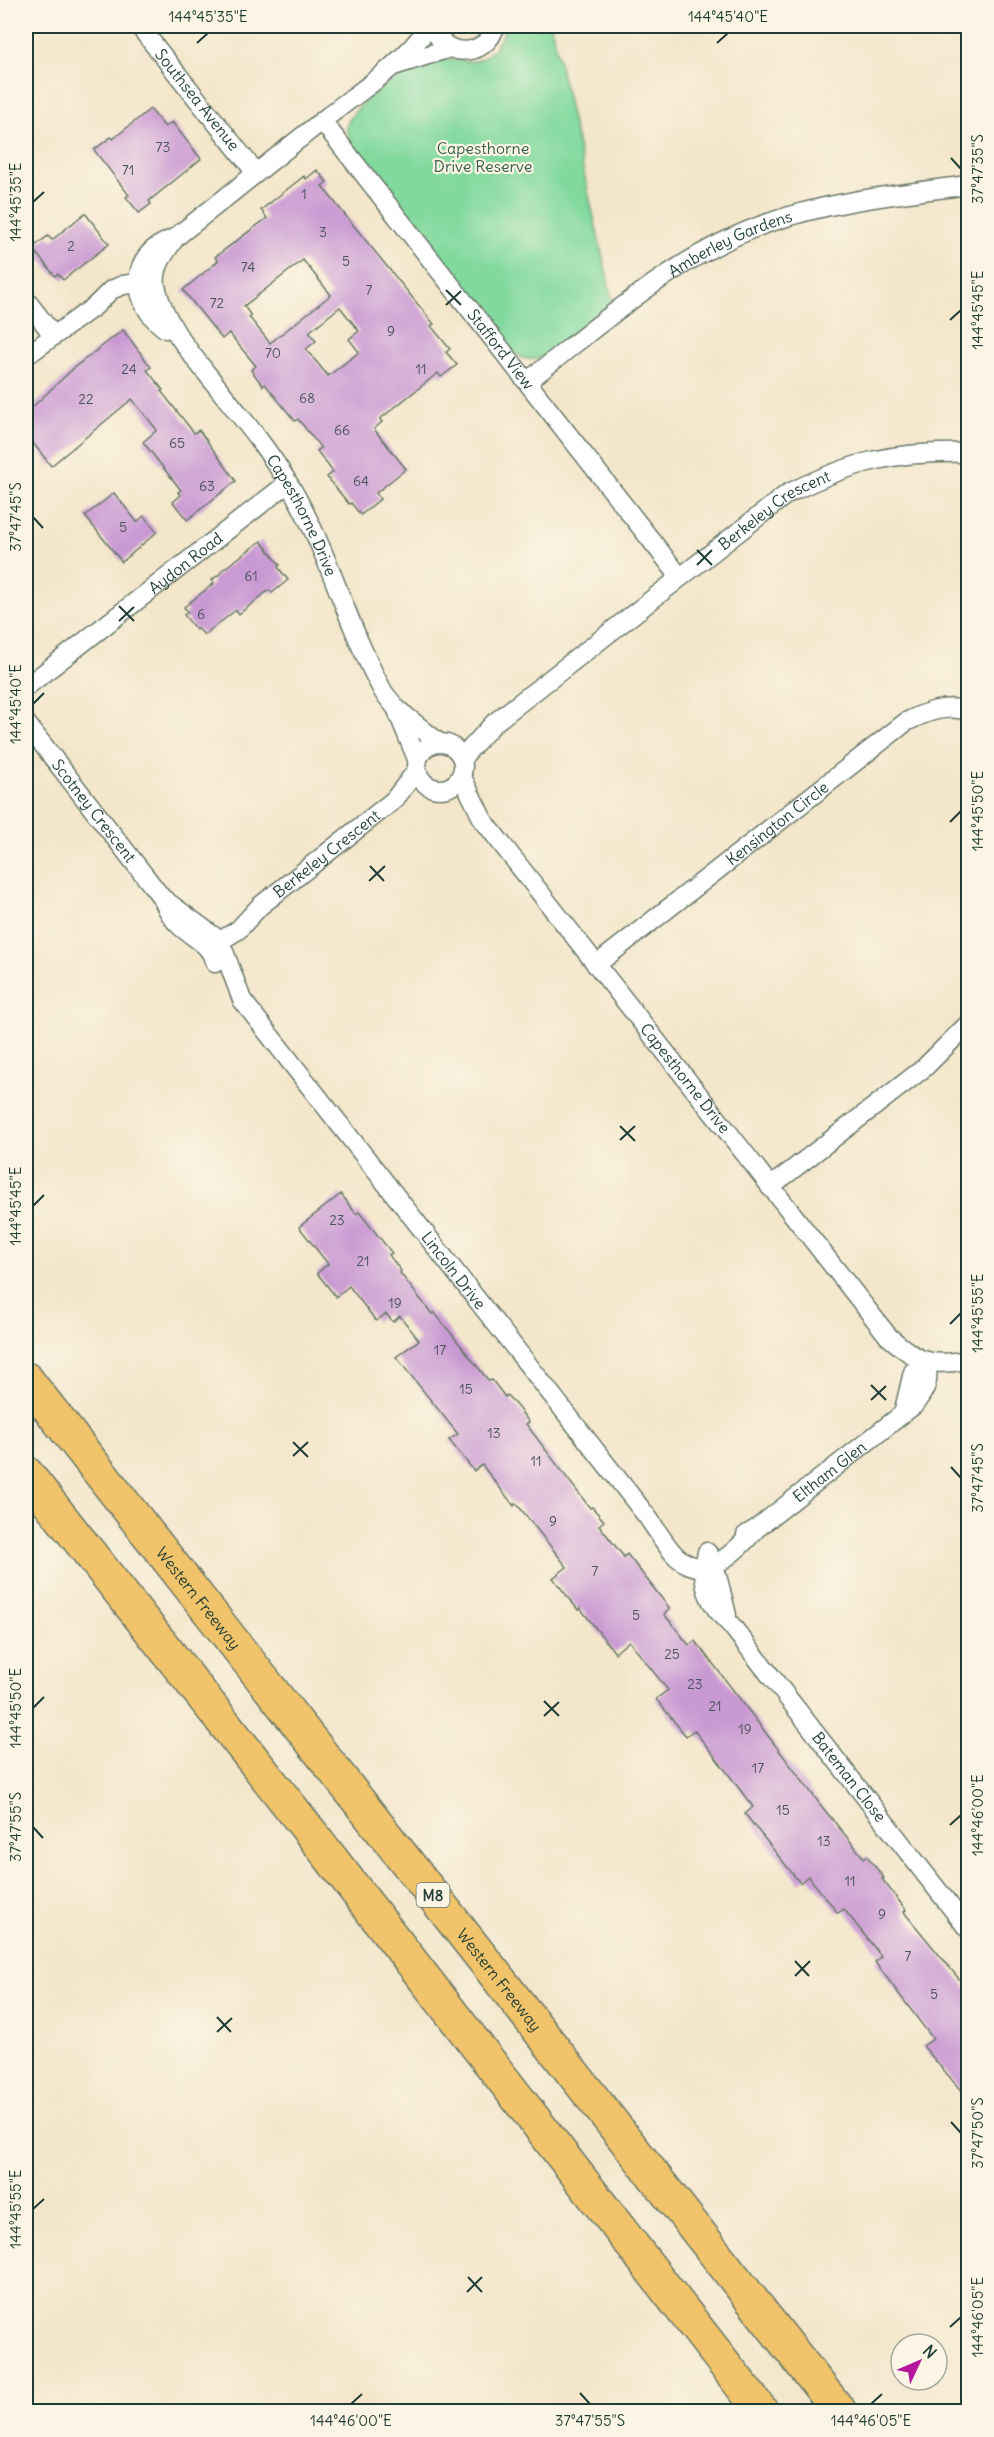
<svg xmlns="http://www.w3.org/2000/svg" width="994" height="2437" font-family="Delius,sans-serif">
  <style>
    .green { fill: #81d99e; stroke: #508b69; stroke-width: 1.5 }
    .building { fill: #c999d3; fill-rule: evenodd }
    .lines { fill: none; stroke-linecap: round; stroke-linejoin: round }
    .street-casing { stroke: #697868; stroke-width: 21 }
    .highway-casing { stroke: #697868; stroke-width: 36 }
    .street { stroke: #fff; stroke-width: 18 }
    .highway { stroke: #f1c36a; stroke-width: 33 }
    .ticks { fill: none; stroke: #1f3d34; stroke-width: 2 }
    .labels { text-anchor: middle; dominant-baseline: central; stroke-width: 4.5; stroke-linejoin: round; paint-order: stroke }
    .number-label { font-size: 14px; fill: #4a545c }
    .shield { fill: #fcf5e5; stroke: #617469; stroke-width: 1.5 }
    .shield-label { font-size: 15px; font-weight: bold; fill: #1f3d34 }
    .street-label { font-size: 16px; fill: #1f3d34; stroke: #fcf5e5 }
    .park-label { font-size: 16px; fill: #335c49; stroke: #fcf5e5 }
    .neatline { fill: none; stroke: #1f3d34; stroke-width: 2 }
    .ticks-label { font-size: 15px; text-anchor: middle; fill: #1f3d34 }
  </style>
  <rect width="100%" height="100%" fill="#fcf5e5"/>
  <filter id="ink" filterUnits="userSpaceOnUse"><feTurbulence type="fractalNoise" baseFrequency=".0167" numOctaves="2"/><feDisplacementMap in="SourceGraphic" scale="12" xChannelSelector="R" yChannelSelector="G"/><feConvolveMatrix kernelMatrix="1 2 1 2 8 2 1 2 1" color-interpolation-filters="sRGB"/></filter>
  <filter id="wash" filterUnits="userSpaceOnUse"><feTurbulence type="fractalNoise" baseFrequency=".008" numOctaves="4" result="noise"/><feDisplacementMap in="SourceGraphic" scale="24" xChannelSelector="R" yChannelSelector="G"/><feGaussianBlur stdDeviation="1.35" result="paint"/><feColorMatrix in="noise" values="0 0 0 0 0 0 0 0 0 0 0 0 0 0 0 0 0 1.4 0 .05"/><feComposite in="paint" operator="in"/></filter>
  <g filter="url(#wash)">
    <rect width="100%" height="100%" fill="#f3e6ca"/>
    <path class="green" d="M508,26H551L613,303L544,357C522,365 512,352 499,336L351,142L346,128C352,102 415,61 442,59C456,58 469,66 483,58C497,51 500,37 508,26Z"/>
    <g id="blocks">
      <g class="building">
        <path d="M150,109L165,127L172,122L201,159L149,201L151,204L139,213L126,197L129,195L94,150L111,137L113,139Z"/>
        <path d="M317,170L327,182L322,186L341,210L434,324L431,326L450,349L446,352L457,365L441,377L438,373L380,419L382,422L374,429L406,469L376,493L380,499L361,515L351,503L349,504L327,477L333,472L317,451L321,448L298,419L295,421L265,384L263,386L251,370L256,366L229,333L222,339L183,290L218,261L215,257L267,218L261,210L304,176L306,179ZM303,260L331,295L270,343L249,317L251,316L244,306ZM340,307L359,331L349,339L359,352L328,376L306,349L316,341L309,332Z"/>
        <path d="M85,213L109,244L63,280L58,274L55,276L32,248L48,236L52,240Z"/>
        <path d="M123,330L151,367L147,370L163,390L161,391L194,433L199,430L236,481L187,520L173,502L181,495L178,492L181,490L143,442L157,430L132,399L51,466L26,434V413L76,366Z"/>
        <path d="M114,493L137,522L144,516L157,532L122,562L85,516Z"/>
        <path d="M261,541L280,565L278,567L288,580L272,593L269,590L239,614L236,610L204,635L198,628L196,630L184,615L188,612L184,607L214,583L212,580L222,572L221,571Z"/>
        <path d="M341,1194L356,1214L359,1212L392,1253L389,1255L401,1271L400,1273L432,1314L434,1312L489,1381L492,1380L505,1397L507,1395L519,1409L529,1422L526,1424L590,1508L592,1507L604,1521L599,1525L624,1557L627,1554L670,1609L664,1614L689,1645L695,1641L714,1665L823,1808L864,1858L867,1856L884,1878L882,1879L906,1910L904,1912L908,1917L969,1991V2100L923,2046L933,2039L875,1962L881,1956L844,1909L838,1913L808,1876L800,1883L745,1814L753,1807L726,1771L694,1730L686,1736L656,1699L668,1690L629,1641L615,1653L580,1608L578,1610L553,1578L567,1567L516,1503L514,1506L482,1465L474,1471L449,1440L458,1434L396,1357L419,1340L400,1316L393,1322L386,1314L376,1321L349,1286L336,1297L317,1273L328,1264L299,1227Z"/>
      </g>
    </g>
  </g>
  <g filter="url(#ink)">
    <use href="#blocks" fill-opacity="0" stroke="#697868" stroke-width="1.5"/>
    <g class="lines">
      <defs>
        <g id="street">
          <path id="s1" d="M139,26L256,173"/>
          <path d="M434,26C441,59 487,59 495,26"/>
          <path d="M397,65L450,48"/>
          <path id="s2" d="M322,121L680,577"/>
          <path id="s3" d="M176,237C165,253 151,269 157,290C166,325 190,352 211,379C237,412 265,445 287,481C328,547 346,625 384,693L397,709L438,742"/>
          <path d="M26,300L53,335"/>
          <path d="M166,329C143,313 128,279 148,255C155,246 166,242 176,237C227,197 277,156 327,117C364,88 403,64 429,26"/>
          <path d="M26,356L95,306L111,290L123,285L138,283L149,286"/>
          <path id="s4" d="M528,381C603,322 679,253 771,222C834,200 903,194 968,185"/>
          <path id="s5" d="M26,687L288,483"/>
          <path d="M398,713L417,759"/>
          <path id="s6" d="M26,723L162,898C167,908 171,918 180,926C194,939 210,943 215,963"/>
          <circle cx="440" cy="766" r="23"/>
          <path id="s7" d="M462,758L494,723L787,494C853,461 895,451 968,453"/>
          <path id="s8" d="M461,775L483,820L888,1336C916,1360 928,1368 966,1360"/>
          <path id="s9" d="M162,898L215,937L224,951L242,1000L646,1515C656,1528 665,1546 677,1557C707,1584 737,1550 756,1529"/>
          <path id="s10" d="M210,947L238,930L260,906L394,800L417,770"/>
          <path id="s11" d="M596,965L906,722C926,712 946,704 968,711"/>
          <path d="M770,1187L924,1068L968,1024"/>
          <path id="s12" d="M746,1535L756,1529L914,1405C926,1389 930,1382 926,1362L913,1372L903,1414"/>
          <path id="s13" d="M707,1552C699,1582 708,1604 731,1625L968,1929"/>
          <path d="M709,1555L717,1575L727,1615"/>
        </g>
        <g id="highway">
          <path id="s14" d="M26,1379L840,2412"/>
          <path d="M26,1473L315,1838L762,2412"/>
        </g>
      </defs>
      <use href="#street" class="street-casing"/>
      <use href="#highway" class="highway-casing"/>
      <use href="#street" class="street"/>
      <use href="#highway" class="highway"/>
    </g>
  </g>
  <path class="ticks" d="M197,43L208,33M717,43L728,33M951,158L961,169M33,202L44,192M446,290L461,305M446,305L461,291M950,320L961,310M33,517L43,528M697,550L712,565M697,565L712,550M119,606L134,621M119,621L134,607M33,704L44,693M950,822L961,811M370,866L384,881M369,881L385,866M620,1126L635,1141M620,1140L635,1126M33,1206L44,1195M950,1324L961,1313M871,1385L886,1400M871,1400L886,1386M293,1442L308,1457M293,1456L308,1442M951,1467L961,1478M544,1701L559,1716M33,1708L44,1697M544,1716L559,1702M950,1825L961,1815M33,1827L43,1838M795,1961L809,1976M795,1976L810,1961M217,2017L231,2032M217,2032L232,2018M951,2122L961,2133M33,2209L44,2199M468,2277L482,2292M467,2292L482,2277M950,2327L961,2317M580,2393L590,2404M351,2404L362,2394M871,2404L882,2394"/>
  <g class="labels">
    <g class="number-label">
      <text x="163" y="147">73</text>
      <text x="128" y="170">71</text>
      <text x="304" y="194">1</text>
      <text x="323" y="232">3</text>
      <text x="71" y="246">2</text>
      <text x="346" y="261">5</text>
      <text x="248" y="267">74</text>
      <text x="369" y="290">7</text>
      <text x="217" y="303">72</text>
      <text x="391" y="331">9</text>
      <text x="273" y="353">70</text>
      <text x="129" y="369">24</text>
      <text x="421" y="369">11</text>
      <text x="307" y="398">68</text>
      <text x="86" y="399">22</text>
      <text x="342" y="430">66</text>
      <text x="177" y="443">65</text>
      <text x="361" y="481">64</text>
      <text x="207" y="486">63</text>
      <text x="123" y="527">5</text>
      <text x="251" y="576">61</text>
      <text x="201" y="614">6</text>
      <text x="337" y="1220">23</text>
      <text x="363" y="1261">21</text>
      <text x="395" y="1303">19</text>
      <text x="440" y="1350">17</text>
      <text x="466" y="1389">15</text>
      <text x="494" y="1433">13</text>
      <text x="536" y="1461">11</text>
      <text x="553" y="1521">9</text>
      <text x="595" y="1571">7</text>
      <text x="636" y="1615">5</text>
      <text x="672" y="1654">25</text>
      <text x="695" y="1684">23</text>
      <text x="715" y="1706">21</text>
      <text x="745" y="1729">19</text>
      <text x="758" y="1768">17</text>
      <text x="783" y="1810">15</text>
      <text x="824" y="1841">13</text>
      <text x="850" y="1881">11</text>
      <text x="882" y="1914">9</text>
      <text x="908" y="1956">7</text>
      <text x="934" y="1994">5</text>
    </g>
    <rect class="shield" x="416.5" y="1883" width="33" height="24" rx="4.5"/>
    <g class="shield-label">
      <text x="433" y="1895">M8</text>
    </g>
    <g class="street-label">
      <text stroke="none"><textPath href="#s1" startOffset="94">Southsea Avenue</textPath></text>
      <text stroke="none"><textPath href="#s4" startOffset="246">Amberley Gardens</textPath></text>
      <text stroke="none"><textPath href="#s2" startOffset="290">Stafford View</textPath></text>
      <text stroke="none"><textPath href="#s7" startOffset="400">Berkeley Crescent</textPath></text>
      <text stroke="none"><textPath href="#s3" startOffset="328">Capesthorne Drive</textPath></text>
      <text stroke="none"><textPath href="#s5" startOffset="202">Aydon Road</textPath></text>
      <text stroke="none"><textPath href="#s6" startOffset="111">Scotney Crescent</textPath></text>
      <text stroke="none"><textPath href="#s11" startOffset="230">Kensington Circle</textPath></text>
      <text stroke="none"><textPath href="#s10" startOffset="150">Berkeley Crescent</textPath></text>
      <text stroke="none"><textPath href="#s8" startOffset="378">Capesthorne Drive</textPath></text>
      <text stroke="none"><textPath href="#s9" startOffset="478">Lincoln Drive</textPath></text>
      <text stroke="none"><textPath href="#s12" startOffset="105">Eltham Glen</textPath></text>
      <text stroke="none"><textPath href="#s14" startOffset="279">Western Freeway</textPath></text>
      <text stroke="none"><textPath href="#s13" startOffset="274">Bateman Close</textPath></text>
      <text stroke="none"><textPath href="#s14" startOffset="765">Western Freeway</textPath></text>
    </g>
    <g class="park-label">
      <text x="483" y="148">Capesthorne<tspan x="483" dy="18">Drive Reserve</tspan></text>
    </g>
  </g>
  <rect width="994" height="2437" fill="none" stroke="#fcf5e5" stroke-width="66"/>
  <g transform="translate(919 2362) rotate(46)"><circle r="28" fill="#fcf5e5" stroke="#a4ab9e" stroke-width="1.5"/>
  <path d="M0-4.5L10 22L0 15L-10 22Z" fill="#b5179e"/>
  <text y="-9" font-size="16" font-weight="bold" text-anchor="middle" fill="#1f3d34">N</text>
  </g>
  <rect x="33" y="33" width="928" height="2371" class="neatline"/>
  <g class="ticks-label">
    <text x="208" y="22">144°45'35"E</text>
    <text x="728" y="22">144°45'40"E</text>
    <text transform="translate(978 169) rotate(-90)" y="5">37°47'35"S</text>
    <text transform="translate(16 202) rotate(-90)" y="5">144°45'35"E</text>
    <text transform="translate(978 310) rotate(-90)" y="5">144°45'45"E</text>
    <text transform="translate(16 517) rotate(-90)" y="5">37°47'45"S</text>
    <text transform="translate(16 704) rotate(-90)" y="5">144°45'40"E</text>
    <text transform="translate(978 811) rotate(-90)" y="5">144°45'50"E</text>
    <text transform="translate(16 1206) rotate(-90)" y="5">144°45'45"E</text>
    <text transform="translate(978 1313) rotate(-90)" y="5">144°45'55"E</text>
    <text transform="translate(978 1478) rotate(-90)" y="5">37°47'45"S</text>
    <text transform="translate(16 1708) rotate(-90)" y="5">144°45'50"E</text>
    <text transform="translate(978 1815) rotate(-90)" y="5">144°46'00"E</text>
    <text transform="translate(16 1827) rotate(-90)" y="5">37°47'55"S</text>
    <text transform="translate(978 2133) rotate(-90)" y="5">37°47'50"S</text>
    <text transform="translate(16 2209) rotate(-90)" y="5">144°45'55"E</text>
    <text transform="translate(978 2317) rotate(-90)" y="5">144°46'05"E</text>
    <text x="351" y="2426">144°46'00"E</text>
    <text x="590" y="2426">37°47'55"S</text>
    <text x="871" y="2426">144°46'05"E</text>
  </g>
</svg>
